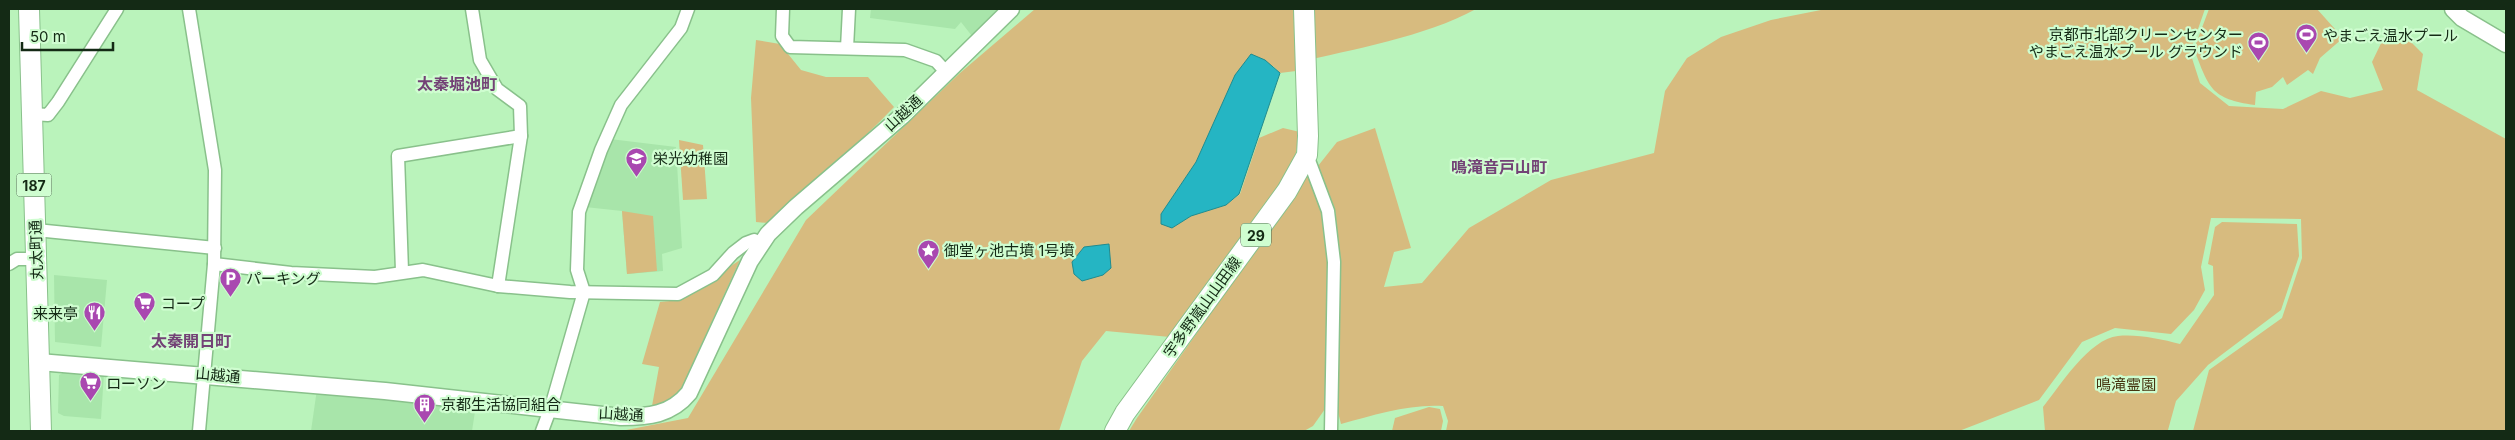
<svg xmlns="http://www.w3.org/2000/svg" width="2515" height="440" font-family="Inter,'Noto Sans JP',sans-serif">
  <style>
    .built { fill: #a8e5aa }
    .green { fill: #d7bb7f }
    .water { fill: #25b5c3; stroke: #208b8f }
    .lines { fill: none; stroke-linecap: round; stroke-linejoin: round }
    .minor-casing { stroke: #89c18b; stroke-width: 15 }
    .tertiary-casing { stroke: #89c18b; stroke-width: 19 }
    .primary-casing { stroke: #89c18b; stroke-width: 22 }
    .minor { stroke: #fff; stroke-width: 12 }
    .tertiary { stroke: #fff; stroke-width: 16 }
    .primary { stroke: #fff; stroke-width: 20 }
    .labels { text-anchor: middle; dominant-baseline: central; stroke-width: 4.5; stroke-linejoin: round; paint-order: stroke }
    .shield { fill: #cffdd0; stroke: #4c694d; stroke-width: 1 }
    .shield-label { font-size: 14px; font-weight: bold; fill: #142a15 }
    .poi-label { font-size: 15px; fill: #142a15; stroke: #cffdd0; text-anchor: start }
    .street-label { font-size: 15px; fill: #142a15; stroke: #cffdd0 }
    .park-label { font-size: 15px; fill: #463510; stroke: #cffdd0 }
    .neighbourhood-label { font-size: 16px; font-weight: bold; fill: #734276; stroke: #cffdd0 }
  </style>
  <rect width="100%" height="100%" fill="#baf3bb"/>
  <g class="built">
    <path d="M871,9H998L972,36L961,22L955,29L870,18Z"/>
    <path d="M610,139L676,147L682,248L662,254L663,271L627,274L622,211L585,207Z"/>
    <path d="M54,275L107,280L101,347L55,342Z"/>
    <path d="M69,370L104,373L101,419L64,416L58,413L59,375Z"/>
    <path d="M317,389L476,405L472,431H311Z"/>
  </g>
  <g class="green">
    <path d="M1035,9H1476C1425,37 1353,49 1296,63V71L1280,73L1273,66L1235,75L1196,162L1161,214L1172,228L1191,216L1226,205L1240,194L1259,138L1283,128L1300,132L1291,177L1170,337L1106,331L1082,361L1059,431H621L688,418L806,220L960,73Z"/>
    <path d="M1826,9H2205L2190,52L2200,83L2229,106L2283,109L2321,91L2350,98L2383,90L2372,62L2386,33L2410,41L2423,54L2417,90L2506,139V431H2193L2209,370L2282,318L2302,258L2301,219L2211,218L2201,267L2205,290L2194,310L2171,334L2115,328L2082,342L2039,400L1959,431H1446L1448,421L1443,406C1409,404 1374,415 1341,424L1338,412L1339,261L1335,209L1318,166L1337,142L1375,128L1411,248L1394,252L1384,287L1422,283L1469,228L1551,180L1654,153L1665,91L1687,58L1721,37L1771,20Z"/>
    <path d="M2209,9H2317L2343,38L2320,58L2313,74L2308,70L2287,85L2283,77L2272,87L2256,92L2255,105C2211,99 2209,88 2194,49Z"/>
    <path d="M756,40L780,44L801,70L826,77H868L894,107C855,148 810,184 768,223L756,222L751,98Z"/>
    <path d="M679,140L703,145L707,199L683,200Z"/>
    <path d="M1308,175L1323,213L1328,263L1325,409L1313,426L1304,431H1129L1137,418Z"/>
    <path d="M622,211L653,216L657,271L627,274Z"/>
    <path d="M2222,222L2297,224L2299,256L2281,310L2208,365L2176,401L2168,430L2045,431L2043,407C2060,386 2089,339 2118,336C2137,334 2161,339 2180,344L2214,295L2213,266L2208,264L2215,227Z"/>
    <path d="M740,260L682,387L674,400L652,406L659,367L642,364L660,302L679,300Z"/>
    <path d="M1429,407L1440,409L1443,421L1441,431H1392L1395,418Z"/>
  </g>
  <g class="water">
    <path d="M1251,54L1265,60L1280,73L1239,194L1226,205L1191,216L1172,228L1161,224V214L1196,162L1235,75Z"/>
    <path d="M1109,244L1111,268L1103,275L1082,281L1074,274L1072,262L1084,247Z"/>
  </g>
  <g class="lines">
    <defs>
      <g id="minor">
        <path d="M189,9L215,170L214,264L199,431"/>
        <path d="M472,9L480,60L497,89L520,106L521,136L498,286"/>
        <path d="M783,9L782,36L790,47L905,50L936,61L946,72"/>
        <path d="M847,48L849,9"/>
        <path d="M32,114L48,115L58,102L117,9"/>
        <path d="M1307,155L1328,211L1334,262L1331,431"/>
        <path d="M36,230L215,248"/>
        <path d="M9,264L17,259H36"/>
        <path d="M214,264L291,273L375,277L423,270L498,286L570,292L678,294L713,275L733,253L746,243L754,240L761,245"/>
        <path d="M402,271L398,156L521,136"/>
        <path d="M542,431L551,407L584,292L577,270L579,212L601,150L621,105L681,28L688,9"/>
      </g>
      <g id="tertiary">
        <path d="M2453,9L2462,18L2506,44"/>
        <path d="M39,362L385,391L621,417C648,417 671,415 689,393L750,261L768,234L796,207L902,116L1011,9"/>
      </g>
      <g id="primary">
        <path d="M29,9L41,431"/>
        <path d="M1115,431L1125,413L1287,191L1307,155L1308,136L1304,9"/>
      </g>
    </defs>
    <use href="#minor" class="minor-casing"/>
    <use href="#tertiary" class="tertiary-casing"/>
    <use href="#primary" class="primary-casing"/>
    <use href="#minor" class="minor"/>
    <use href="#tertiary" class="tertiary"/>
    <use href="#primary" class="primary"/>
  </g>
  <defs>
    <symbol id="stadium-pin" viewBox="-11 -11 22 30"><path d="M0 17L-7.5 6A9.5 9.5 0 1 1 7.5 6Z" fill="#a948b0" stroke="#cffdd0"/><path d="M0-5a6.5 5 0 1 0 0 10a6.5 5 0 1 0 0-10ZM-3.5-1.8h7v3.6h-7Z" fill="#fff"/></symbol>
    <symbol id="school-pin" viewBox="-11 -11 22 30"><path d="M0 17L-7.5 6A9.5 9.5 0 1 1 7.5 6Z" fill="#a948b0" stroke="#cffdd0"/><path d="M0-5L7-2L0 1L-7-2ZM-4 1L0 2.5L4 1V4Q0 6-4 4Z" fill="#fff"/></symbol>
    <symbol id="sight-pin" viewBox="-11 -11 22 30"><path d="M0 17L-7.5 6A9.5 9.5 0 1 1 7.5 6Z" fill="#a948b0" stroke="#cffdd0"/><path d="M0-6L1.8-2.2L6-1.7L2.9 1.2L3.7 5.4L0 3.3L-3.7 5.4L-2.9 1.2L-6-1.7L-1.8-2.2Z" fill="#fff"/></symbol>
    <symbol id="parking-pin" viewBox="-11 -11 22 30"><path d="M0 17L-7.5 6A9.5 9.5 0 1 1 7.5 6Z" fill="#a948b0" stroke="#cffdd0"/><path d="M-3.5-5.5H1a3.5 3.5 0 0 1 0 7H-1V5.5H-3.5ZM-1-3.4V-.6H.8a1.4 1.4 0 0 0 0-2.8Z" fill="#fff"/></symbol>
    <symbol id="supermarket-pin" viewBox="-11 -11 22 30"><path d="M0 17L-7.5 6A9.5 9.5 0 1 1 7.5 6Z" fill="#a948b0" stroke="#cffdd0"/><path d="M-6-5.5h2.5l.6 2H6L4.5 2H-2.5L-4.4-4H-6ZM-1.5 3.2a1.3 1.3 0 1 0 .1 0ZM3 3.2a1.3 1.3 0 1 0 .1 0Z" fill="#fff"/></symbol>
    <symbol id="restaurant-pin" viewBox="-11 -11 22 30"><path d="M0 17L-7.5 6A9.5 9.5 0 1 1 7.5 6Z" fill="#a948b0" stroke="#cffdd0"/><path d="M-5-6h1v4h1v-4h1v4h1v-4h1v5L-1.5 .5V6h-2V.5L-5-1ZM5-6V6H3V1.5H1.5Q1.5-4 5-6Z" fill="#fff"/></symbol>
    <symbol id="building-pin" viewBox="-11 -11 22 30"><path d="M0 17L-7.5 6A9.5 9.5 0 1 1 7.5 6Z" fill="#a948b0" stroke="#cffdd0"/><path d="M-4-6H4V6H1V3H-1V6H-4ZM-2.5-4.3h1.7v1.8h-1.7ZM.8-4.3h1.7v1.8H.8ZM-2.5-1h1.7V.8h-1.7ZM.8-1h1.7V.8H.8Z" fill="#fff"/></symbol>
  </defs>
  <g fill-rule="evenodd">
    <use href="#stadium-pin" x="2294" y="22" width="25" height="34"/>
    <use href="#stadium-pin" x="2246" y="30" width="25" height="34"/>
    <use href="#school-pin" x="624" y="146" width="25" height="34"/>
    <use href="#sight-pin" x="916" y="238" width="25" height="34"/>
    <use href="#parking-pin" x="218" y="266" width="25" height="34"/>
    <use href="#supermarket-pin" x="132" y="290" width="25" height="34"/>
    <use href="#restaurant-pin" x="82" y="300" width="25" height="34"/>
    <use href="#supermarket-pin" x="78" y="370" width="25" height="34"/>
    <use href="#building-pin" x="412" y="392" width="25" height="34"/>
  </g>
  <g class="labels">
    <g class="shield">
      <rect x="16.5" y="173.5" width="35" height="23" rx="4"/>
      <rect x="1241" y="223.5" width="30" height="23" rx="4"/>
    </g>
    <g class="shield-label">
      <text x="34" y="185">187</text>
      <text x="1256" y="235">29</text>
    </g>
    <g class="poi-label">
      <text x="2243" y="34" text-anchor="end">京都市北部クリーンセンター<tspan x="2243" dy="17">やまごえ温水プール グラウンド</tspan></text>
      <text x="2323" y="35">やまごえ温水プール</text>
      <text x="653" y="158">栄光幼稚園</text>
      <text x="944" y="250">御堂ヶ池古墳 1号墳</text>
      <text x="246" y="278">パーキング</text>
      <text x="161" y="303">コープ</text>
      <text x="78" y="313" text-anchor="end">来来亭</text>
      <text x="106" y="383">ローソン</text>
      <text x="441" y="404">京都生活協同組合</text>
    </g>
    <g class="street-label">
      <text transform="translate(903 113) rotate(-43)">山越通</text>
      <text transform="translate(36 250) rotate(-92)">丸太町通</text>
      <text transform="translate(1202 307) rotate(-54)">宇多野嵐山山田線</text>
      <text transform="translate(218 375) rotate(5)">山越通</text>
      <text transform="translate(621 414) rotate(3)">山越通</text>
    </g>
    <g class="park-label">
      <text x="2126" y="384">鳴滝霊園</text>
    </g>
    <g class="neighbourhood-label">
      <text x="457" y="84">太秦堀池町</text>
      <text x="1499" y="167">鳴滝音戸山町</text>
      <text x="191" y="341">太秦開日町</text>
    </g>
  </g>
  <rect width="2515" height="440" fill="none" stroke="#142a15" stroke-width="20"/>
  <path d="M22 42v8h91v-8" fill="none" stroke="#142a15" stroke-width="2.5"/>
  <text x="30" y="42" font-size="15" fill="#142a15" stroke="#cffdd0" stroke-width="4" paint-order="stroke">50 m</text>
</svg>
